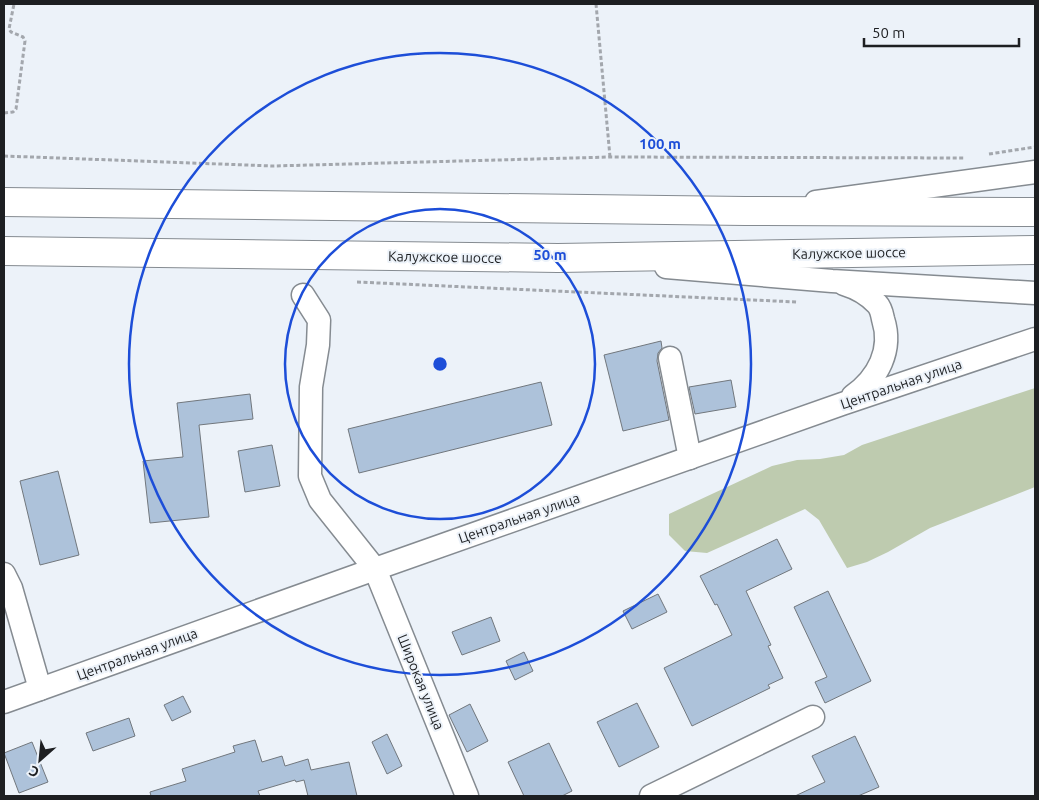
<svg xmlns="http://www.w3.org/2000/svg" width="1039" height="800" font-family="Ubuntu,sans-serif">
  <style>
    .green { fill: #becbaf }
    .building { fill: #adc2da; stroke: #71777d }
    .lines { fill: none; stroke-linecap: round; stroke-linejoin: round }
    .minor-casing { stroke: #858b91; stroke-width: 25 }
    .highway-casing { stroke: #858b91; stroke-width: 30 }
    .path { stroke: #a3a7ad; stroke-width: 3; stroke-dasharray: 4 2.5; stroke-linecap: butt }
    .minor { stroke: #fff; stroke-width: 22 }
    .highway { stroke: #fff; stroke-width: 28 }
    .ring { fill: none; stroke: #1d4ed8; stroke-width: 2.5 }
    .labels { text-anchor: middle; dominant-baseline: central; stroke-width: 4; stroke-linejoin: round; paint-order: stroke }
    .street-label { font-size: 14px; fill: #1d1f22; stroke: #ecf2f9 }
    .centre { fill: #1d4ed8; stroke: #ecf2f9; stroke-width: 2.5 }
    .ring-label { font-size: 15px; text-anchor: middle; font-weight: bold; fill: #1d4ed8; stroke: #ecf2f9; stroke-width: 4; stroke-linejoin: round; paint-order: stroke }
  </style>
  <rect width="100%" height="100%" fill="#ecf2f9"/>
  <path class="green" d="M1035,388V487L930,528L888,552L867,562L847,568L819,520L805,509L707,553L685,551L669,535V514L772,466L797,460L820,459L844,455L862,445Z"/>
  <g class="building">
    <path d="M661,341L662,348L658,353L657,361L669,420L623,431L604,355Z"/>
    <path d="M731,380L736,407L695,414L689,387Z"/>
    <path d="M541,382L552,425L359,473L348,429Z"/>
    <path d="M250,394L253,419L199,425L209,517L150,523L143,461L183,457L177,403Z"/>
    <path d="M272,445L280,486L245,492L238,451Z"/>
    <path d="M58,471L79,555L40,565L20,481Z"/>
    <path d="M777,539L792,569L746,591L771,645L768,646L783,678L768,685L770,688L692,726L664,668L732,635L717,604L715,605L700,576Z"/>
    <path d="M828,591L871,681L825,703L815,682L827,677L794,607Z"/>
    <path d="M658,594L667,612L632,629L623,611Z"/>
    <path d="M491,617L500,641L462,655L452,632Z"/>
    <path d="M524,652L533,671L515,680L506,661Z"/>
    <path d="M183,696L191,712L172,721L164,705Z"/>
    <path d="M637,703L659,747L619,767L597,722Z"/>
    <path d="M470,704L488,741L467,752L449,715Z"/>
    <path d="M129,718L135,736L93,751L86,733Z"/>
    <path d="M387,734L402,766L387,774L372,742Z"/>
    <path d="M855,736L879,787L858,796H795L825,782L812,756Z"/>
    <path d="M255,740L262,762L282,756L285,766L308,759L311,770L349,762L357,796H308L304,780L296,782L295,780L258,791L260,796H151L150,792L186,781L182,769L235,752L233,746Z"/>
    <path d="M32,742L48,782L19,793L4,753Z"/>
    <path d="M549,743L572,791L562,796H524L508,762Z"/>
  </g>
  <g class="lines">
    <defs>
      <g id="minor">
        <path d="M816,202L1035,172"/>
        <path d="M666,267L832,281L1035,293"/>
        <path d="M844,284C857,288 868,294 877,304C881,308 882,314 883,319C893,350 878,378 853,396"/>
        <path d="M303,295L319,320L318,345L311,387L310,476L320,500L375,569L467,796"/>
        <path d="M670,358L690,458"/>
        <path d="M4,574L11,588L40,689"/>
        <path d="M4,702L375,569L842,404L1035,339"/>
        <path d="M651,796L813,717"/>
      </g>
      <g id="highway">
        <path d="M4,202L745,211L1035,212"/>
        <path d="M4,251L558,258L1035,250"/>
      </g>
    </defs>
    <use href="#minor" class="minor-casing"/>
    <use href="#highway" class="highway-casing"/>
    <g class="path">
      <path d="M596,4L610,157"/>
      <path d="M4,113L13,112L16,109L25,41L23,37L11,32L9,29L14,4"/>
      <path d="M989,154L1035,147"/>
      <path d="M4,156L273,166L610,157L965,158"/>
      <path d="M357,282L797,302"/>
    </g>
    <use href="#minor" class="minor"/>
    <use href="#highway" class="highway"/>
  </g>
  <g class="ring">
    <circle cx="440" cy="364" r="155"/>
    <circle cx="440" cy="364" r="311"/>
  </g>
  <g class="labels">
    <g class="street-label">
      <text transform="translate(849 253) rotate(-1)">Калужское шоссе</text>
      <text transform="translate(445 257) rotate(1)">Калужское шоссе</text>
      <text transform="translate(901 384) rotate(-19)">Центральная улица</text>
      <text transform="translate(519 518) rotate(-19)">Центральная улица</text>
      <text transform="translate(137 654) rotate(-20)">Центральная улица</text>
      <text transform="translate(421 682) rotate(68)">Широкая улица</text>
    </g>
  </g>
  <circle cx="440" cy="364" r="8" class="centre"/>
  <g class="ring-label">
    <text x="660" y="149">100 m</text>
    <text x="550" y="260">50 m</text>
  </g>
  <rect width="1039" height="800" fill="none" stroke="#1d1f22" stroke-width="10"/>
  <g transform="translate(40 760) rotate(207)" stroke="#ecf2f9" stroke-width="4" paint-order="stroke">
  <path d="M0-4L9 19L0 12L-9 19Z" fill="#1d1f22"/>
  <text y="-8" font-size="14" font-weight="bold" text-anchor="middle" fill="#1d1f22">С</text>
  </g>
  <path d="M864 38v8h155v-8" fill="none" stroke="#1d1f22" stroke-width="2.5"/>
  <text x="872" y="38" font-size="15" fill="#1d1f22" stroke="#ecf2f9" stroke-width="4" paint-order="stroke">50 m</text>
</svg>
